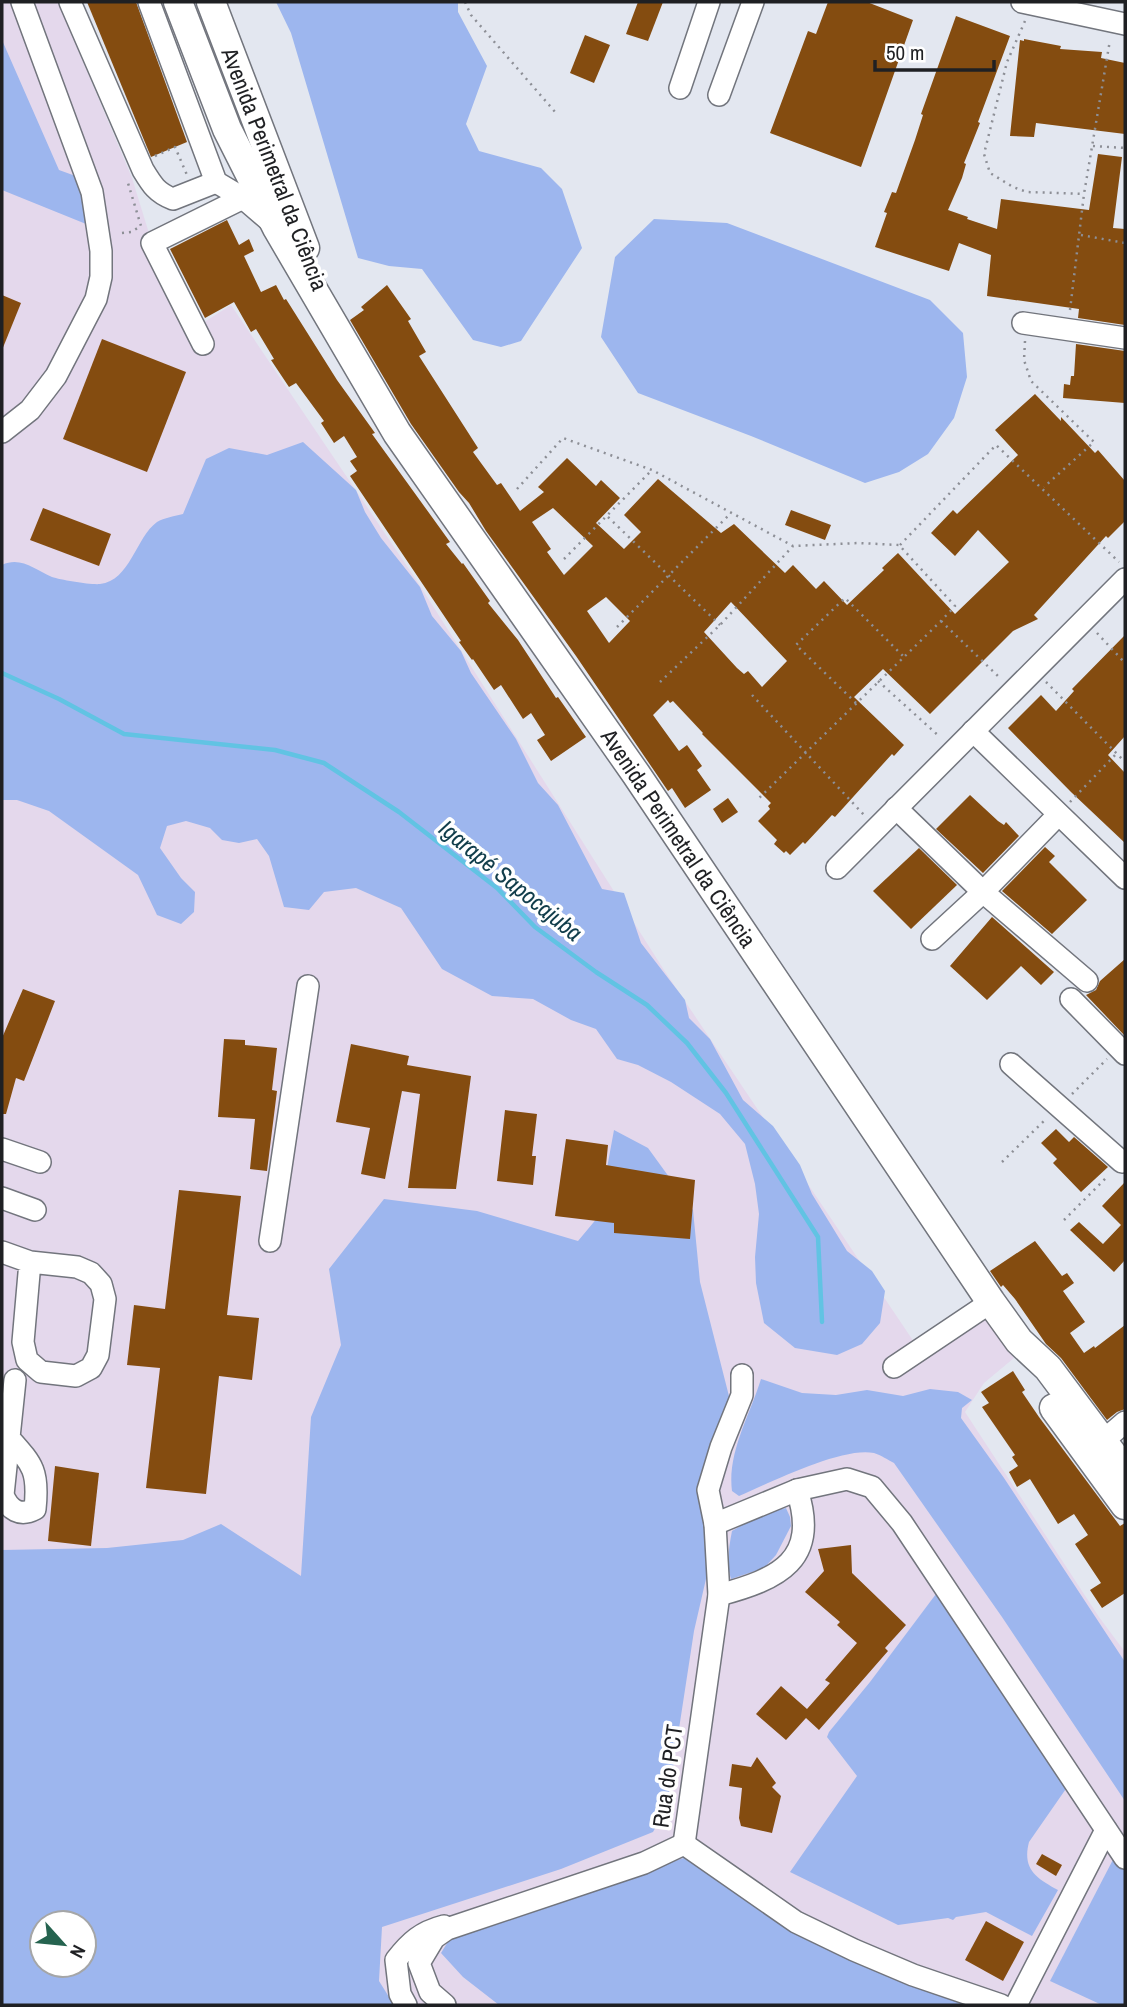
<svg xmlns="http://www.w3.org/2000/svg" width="1127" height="2007" font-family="'Archivo Narrow',sans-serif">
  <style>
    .education { fill: #e4d8ec; fill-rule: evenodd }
    .green { fill: #9db6ee; fill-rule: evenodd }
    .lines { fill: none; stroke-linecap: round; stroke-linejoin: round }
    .stream { stroke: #61c3e3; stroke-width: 4.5 }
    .building { fill: #844c10; fill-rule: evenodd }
    .minor-casing { stroke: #72757d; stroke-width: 24 }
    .major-casing { stroke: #72757d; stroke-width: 31 }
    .path { stroke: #8d8f96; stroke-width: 2.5; stroke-dasharray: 2 5; stroke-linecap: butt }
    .minor { stroke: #fff; stroke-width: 21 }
    .major { stroke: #fff; stroke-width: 28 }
    .labels { text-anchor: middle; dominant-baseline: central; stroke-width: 7; stroke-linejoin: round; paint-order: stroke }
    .street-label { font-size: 23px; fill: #1f2023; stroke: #fff }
    .water-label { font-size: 24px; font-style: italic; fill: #113d4b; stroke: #fff }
  </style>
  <rect width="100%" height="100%" fill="#e3e7f0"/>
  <path class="education" d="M2,2H58L132,178L152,243L195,328L231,305L417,581L664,970L914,1342L979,1296L1014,1358L984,1383L965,1412L1099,1617L1125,1652V2005H2ZM42,1923H84V1965H42Z"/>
  <g class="green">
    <path d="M276,2H458V12L487,66L466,124L479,151L541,168L562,189L582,248L521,341L501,347L473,340L422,269L389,266L358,258L291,33Z"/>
    <path d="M2,40L59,170L81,178L91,226L2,190Z"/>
    <path d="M654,219L727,223L930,300L963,333L967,377L954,418L928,454L899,472L865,483L751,436L638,393L601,337L615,257Z"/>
    <path d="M303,442L356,490L365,512L381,538L420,587L432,616L461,651L471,673L516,739L538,783L558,805L602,889L624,893L641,943L685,1000L689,1018L710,1039L743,1100L773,1126L800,1165L812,1194L847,1251L872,1271L885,1291L880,1323L862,1344L837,1355L795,1348L764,1323L756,1283L755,1257L759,1214L755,1184L745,1144L720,1114L671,1082L638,1065L617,1059L596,1029L571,1020L533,999L492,996L442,969L401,908L356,888L324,892L309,910L284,907L269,856L257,839L239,843L222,840L210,828L186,821L167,826L160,848L181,878L195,892L194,912L181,924L157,915L138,875L49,811L17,800H2V565C21,556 35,570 52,577C61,580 91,585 100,584C130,581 136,537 157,522C164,518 175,516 183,514L206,459L229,448L267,455Z"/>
    <path d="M614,1130L648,1148L693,1210L700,1282L731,1404L710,1449L717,1531L694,1631L667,1807L653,1832L561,1869L382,1927L379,1981L394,2005H2V1550L107,1548L183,1540L221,1524L301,1576L311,1417L341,1345L329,1269L384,1199L477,1211L578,1241L598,1217ZM42,1923H84V1965H42Z"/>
    <path d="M761,1379L802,1393L836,1395L867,1390L903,1396L930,1389L958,1392L972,1400L962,1408L961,1418L1004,1478L1125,1662V1801L1002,1617L894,1463C888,1460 881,1455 874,1453C843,1446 769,1483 739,1496L732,1491C727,1453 750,1415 761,1379Z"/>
    <path d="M786,1508L790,1517L791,1526L776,1555L764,1568L731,1579C726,1563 729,1547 732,1531L761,1514Z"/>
    <path d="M945,1582L1070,1783L1029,1842C1022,1869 1036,1878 1058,1890L1032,1936L986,1912L956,1917L953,1920L948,1918L898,1925L790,1872L857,1776L827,1737L829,1732L870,1682Z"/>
    <path d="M1118,1850L1125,1861V2005H1102L1050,1981Z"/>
    <path d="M701,1852L831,1930L999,2005H499L463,1977L441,1953L449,1940L482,1927Z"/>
  </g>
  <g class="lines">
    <path class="stream" d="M2,673L59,699L124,734L275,750L324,763L399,812L497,888L535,927L596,972L647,1005L687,1043L726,1093L818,1237L822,1322"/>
  </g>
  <g class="building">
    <path d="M87,2H136L187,142L151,157Z"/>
    <path d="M638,2H663L648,41L626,34Z"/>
    <path d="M828,2H867L913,20L861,167L770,133L808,31L816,34Z"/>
    <path d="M956,16L1010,36L978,122L980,123L964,163L966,164L962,178L948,210L968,217L967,219L997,229L1001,199L1089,210L1098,154L1122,157L1113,228L1125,229V325L1078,318L1079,309L987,296L991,255L959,243L949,271L875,247L887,213L884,212L892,192L896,193L915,140L923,115L921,114Z"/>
    <path d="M585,35L610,45L594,83L570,73Z"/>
    <path d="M1024,39L1061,46L1060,49L1102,52L1101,58L1125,63V134L1036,123L1034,137L1010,136L1020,40L1024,41Z"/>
    <path d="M227,220L239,245L249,239L254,251L244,256L261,292L276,285L284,300L286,299L337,380L375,433L372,434L450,542L446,544L462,564L463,563L490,601L488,603L518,640L556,698L558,697L586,737L551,761L537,740L545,735L531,713L523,719L501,685L494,690L473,659L472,660L459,642L461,641L350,476L357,471L350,461L357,457L344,436L334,443L321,423L324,421L296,383L289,387L271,360L274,359L256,329L251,332L234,302L205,318L170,249Z"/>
    <path d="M387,285L411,319L408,321L426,352L419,356L478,448L473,452L497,485L501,483L520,511L544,492L538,487L567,458L596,486L601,480L620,498L596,523L624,549L641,532L624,515L658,479L721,533L734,524L785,573L793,565L816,589L824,581L847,605L884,570L882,568L898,553L955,614L1009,562L978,530L955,556L931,533L953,510L957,514L1018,455L995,430L1035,394L1061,421V417L1095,453L1098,450L1125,481V521L1108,538L1106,536L1034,615L1038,619L1013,631L930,714L883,669L881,671L854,697L904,745L894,756L892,754L835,817L832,815L805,844L803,842L790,855L786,851L784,853L774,844L777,840L758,821L770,809L768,806L771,803L702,734L703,733L673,701L670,703L668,700L653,715L679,751L687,745L702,766L697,770L711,790L685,808L672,788L668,791L576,656L486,531L469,503L459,492L411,424L350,320L364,310L361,307ZM553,508L593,546L564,575L547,552L551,549L532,522ZM606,597L630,621L609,643L587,611ZM731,602L787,661L762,687L748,671L744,674L737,668L704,632Z"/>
    <path d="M2,295L21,303L2,350Z"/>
    <path d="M102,339L186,372L147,472L63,439Z"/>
    <path d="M1076,344L1125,351V403L1063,398L1064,384L1070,385L1071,376H1074Z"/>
    <path d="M43,508L111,534L99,566L30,540Z"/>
    <path d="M791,510L831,525L825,540L785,525Z"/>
    <path d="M1125,635V736L1108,755L1125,773V843L1071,792L1008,728L1041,695L1056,711L1074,691L1072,689Z"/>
    <path d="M970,795L998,821L1004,825L1006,822L1019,836L983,873L936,829Z"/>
    <path d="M728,798L738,812L722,823L713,809Z"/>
    <path d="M1045,847L1055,856L1049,862L1087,900L1052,934L1002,891Z"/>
    <path d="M919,848L957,885L911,929L873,891Z"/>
    <path d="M992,917L1054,972L1041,985L1021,966L987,1000L950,966Z"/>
    <path d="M1125,959V1036L1086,995L1096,990L1100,981Z"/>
    <path d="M23,989L55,1001L24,1081L16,1078L6,1114H2V1038Z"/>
    <path d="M224,1039L245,1040V1045L277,1048L272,1090L277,1091L267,1171L250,1169L255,1119L218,1117Z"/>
    <path d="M351,1044L409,1056L407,1065L471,1076L456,1189L408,1188L420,1094L402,1091L385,1179L361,1174L370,1128L336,1122Z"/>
    <path d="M505,1110L537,1114L532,1156H536L533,1185L497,1181Z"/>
    <path d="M1056,1129L1069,1142L1074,1137L1108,1167L1081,1192L1053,1163L1057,1159L1041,1143Z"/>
    <path d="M566,1139L608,1145L606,1165L695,1180L690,1239L614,1233V1223L555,1216Z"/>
    <path d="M1125,1182V1260L1114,1272L1070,1230L1079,1222L1103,1244L1121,1225L1102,1206Z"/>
    <path d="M179,1190L241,1196L227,1315L259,1318L252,1380L219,1376L206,1494L146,1488L160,1368L127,1365L134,1305L165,1309Z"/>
    <path d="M1035,1241L1062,1276L1067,1273L1074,1283L1063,1291L1085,1322L1070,1333L1084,1353L1094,1346L1095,1348L1125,1325V1409L1117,1412L1107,1420L1061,1358L1046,1344L1015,1299L1003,1285L1001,1287L990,1271Z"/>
    <path d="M1013,1371L1025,1390L1022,1392L1039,1417L1120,1526L1125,1523V1593L1102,1608L1090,1590L1101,1583L1075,1544L1088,1535L1074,1514L1058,1524L1030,1479L1017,1487L1009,1472L1018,1466L1012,1457L1015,1455L982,1407L989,1403L981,1392Z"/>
    <path d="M55,1466L99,1473L91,1546L48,1541Z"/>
    <path d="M851,1545L852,1573L906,1625L885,1648L888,1651L819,1730L806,1718L786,1740L756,1714L781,1686L807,1709L830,1683L825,1680L857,1643L837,1625L840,1622L805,1592L824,1571L818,1549Z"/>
    <path d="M757,1757L776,1783L772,1787L781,1796L772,1833L741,1826L739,1818L742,1788L729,1786L732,1764L751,1767Z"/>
    <path d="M1042,1854L1062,1865L1056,1876L1036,1864Z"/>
    <path d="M986,1921L1024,1942L1003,1981L965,1960Z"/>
  </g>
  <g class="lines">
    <defs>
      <g id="minor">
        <path d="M70,2L143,170C152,185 157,193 173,199L216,182"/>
        <path d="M149,2L216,182L243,198L271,222"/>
        <path d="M1022,2L1125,24"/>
        <path d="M680,88L709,2"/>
        <path d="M719,95L753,2"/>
        <path d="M1023,323L1125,338"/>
        <path d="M203,344L152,243L243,198"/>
        <path d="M2,432L30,410L56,376L96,299L101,277V251L92,192L22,2"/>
        <path d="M973,731L1125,878"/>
        <path d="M896,808L983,892L1087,981"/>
        <path d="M837,868L1125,579"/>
        <path d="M932,939L983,892L1058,815"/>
        <path d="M1071,999L1125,1054"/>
        <path d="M1011,1064L1122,1162"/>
        <path d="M2,1149L40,1162"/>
        <path d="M2,1198L35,1210"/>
        <path d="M270,1241L308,986"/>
        <path d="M2,1252L30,1262L77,1267L91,1273L101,1284L105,1299L98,1355L91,1368L76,1376L41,1372L27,1360L23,1342L30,1262"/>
        <path d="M894,1367L991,1302"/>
        <path d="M9,1438C33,1465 39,1471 35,1509C20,1517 9,1510 3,1495L15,1380"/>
        <path d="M1103,1441L1125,1422"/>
        <path d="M715,1524L797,1490L847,1479L872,1487L902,1523L1125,1858"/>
        <path d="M719,1595C779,1579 820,1560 797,1490"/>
        <path d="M684,1844L719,1595L715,1524L708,1490L721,1447L742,1395V1375"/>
        <path d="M684,1844L796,1922L854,1950L913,1975L1001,2005"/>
        <path d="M406,2005L400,1994L396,1960C410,1942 421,1932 444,1926"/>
        <path d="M445,2005L430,1992L419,1963L434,1938L447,1929L644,1863L684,1844"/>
        <path d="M1016,2005L1106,1830"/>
      </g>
      <g id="major">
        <path d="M178,2L227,129L277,228L397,433L636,774L991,1302L1019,1341L1048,1368L1125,1471"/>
        <path d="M211,2L305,248"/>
        <path d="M1054,1408L1125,1505"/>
      </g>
    </defs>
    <use href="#minor" class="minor-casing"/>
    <use href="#major" class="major-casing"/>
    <g class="path">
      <path d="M465,2L471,15L556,113"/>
      <path d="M1025,21L1007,62L984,154L990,173L1013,187L1027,192L1084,194"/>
      <path d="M1093,146L1125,148"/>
      <path d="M155,156L175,147L187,175"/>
      <path d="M122,233L131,232L141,226L128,183"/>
      <path d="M1081,235L1125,243"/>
      <path d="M1070,310L1084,194L1110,40"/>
      <path d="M1025,341L1024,360L1031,381L1094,442L1044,487"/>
      <path d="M517,489L563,438L652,470L793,546L858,543L899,545L955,606L941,621L756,801"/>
      <path d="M608,517L720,625"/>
      <path d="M900,545L996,445L1119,562"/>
      <path d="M564,559L652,470"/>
      <path d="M941,621L1001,679"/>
      <path d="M617,627L730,514"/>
      <path d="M1097,633L1125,663"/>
      <path d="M878,681L940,737"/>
      <path d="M660,682L720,625L793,546"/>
      <path d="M1046,682L1125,762"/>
      <path d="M752,695L864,815"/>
      <path d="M856,703L796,645L845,598L903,656"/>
      <path d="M1070,802L1117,753"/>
      <path d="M1072,1094L1107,1059"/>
      <path d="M1002,1162L1047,1118"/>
      <path d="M1064,1220L1108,1176"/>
    </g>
    <use href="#minor" class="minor"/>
    <use href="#major" class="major"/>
  </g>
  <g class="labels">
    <g class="street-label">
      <text transform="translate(275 169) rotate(69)">Avenida Perimetral da Ciência</text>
      <text transform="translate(679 838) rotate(56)">Avenida Perimetral da Ciência</text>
      <text transform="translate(667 1776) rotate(-82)">Rua do PCT</text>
    </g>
    <g class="water-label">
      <text transform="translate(511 880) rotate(39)">Igarapé Sapocajuba</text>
    </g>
  </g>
  <rect width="1127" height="2007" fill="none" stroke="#1f2023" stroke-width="7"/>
  <g transform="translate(63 1944) rotate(117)"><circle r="33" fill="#ffffff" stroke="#a5a6a7" stroke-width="2"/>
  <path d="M0-5L12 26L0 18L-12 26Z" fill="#25634f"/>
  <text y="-10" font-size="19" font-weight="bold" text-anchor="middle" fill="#1f2023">N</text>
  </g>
  <path d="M875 60v10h119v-10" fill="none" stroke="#1f2023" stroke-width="3.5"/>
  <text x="886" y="60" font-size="21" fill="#1f2023" stroke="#ffffff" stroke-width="5" paint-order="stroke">50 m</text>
</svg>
